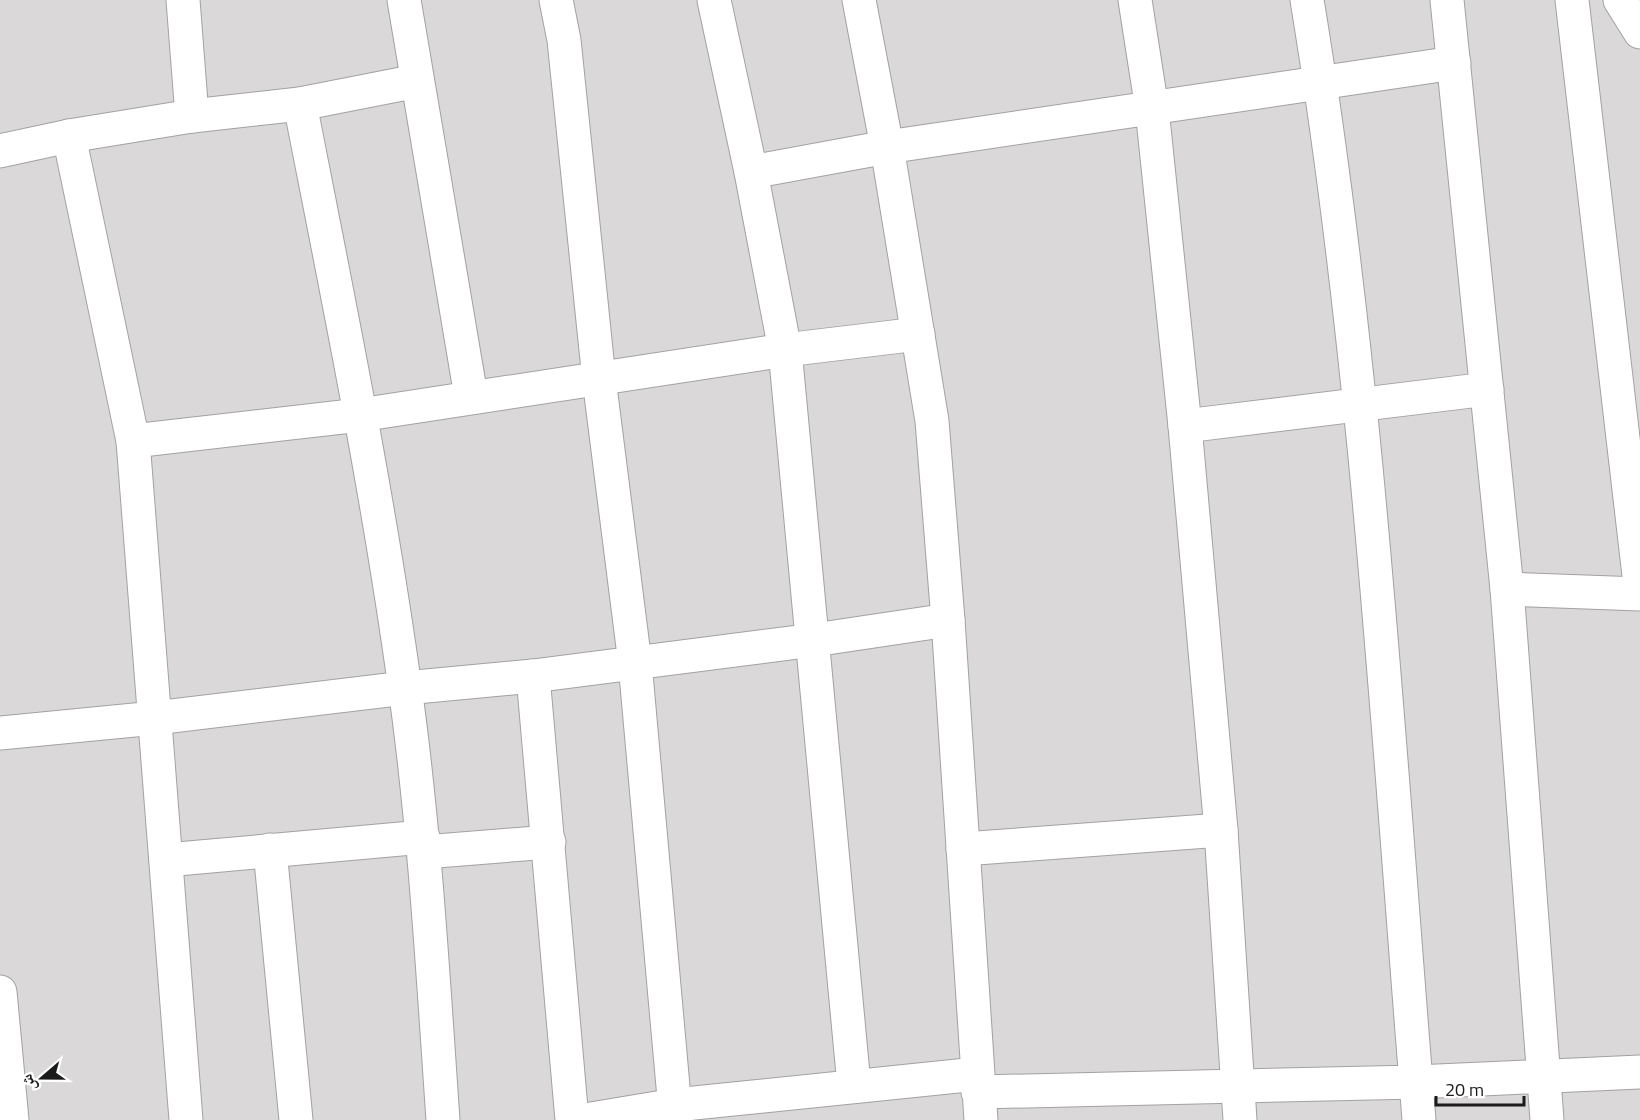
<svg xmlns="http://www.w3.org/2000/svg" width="1640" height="1120" font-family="'Titillium Web','Noto Naskh Arabic',sans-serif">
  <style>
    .residential { fill: #dad8d8 }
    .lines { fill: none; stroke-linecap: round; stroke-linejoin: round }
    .minor-casing { stroke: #a2a2a2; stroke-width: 35 }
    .minor { stroke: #fff; stroke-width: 33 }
  </style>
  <rect width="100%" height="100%" fill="#eeece0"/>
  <rect class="residential" x="0" y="0" width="1640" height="1120"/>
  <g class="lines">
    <defs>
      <g id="minor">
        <path d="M183,0L192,116"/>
        <path d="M404,0L471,396"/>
        <path d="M556,0L564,40L599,379L635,663L676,1120"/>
        <path d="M714,0L751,172L785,350L854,1085"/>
        <path d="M859,0L887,147L932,421L948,620L981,1120"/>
        <path d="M1135,0L1152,109L1185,426L1221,830L1240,1120"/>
        <path d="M1447,0L1507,589L1547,1120"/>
        <path d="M1572,0L1640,584"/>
        <path d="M1620,0L1640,32"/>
        <path d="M300,104C338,298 378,492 405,688C425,831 433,976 443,1120"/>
        <path d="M69,136L133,441L186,1120"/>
        <path d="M0,151L69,136L192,116L300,104L417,81"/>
        <path d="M751,172L887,147L1454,63"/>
        <path d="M1185,426L1487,389"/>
        <path d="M133,441L360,415L785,350L918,334"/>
        <path d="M1507,589L1640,594"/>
        <path d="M533,676L572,1120"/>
        <path d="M0,733L155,718L405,688L533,676L814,640L948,620"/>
        <path d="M963,849L1221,830"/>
        <path d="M270,850L296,1120"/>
        <path d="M424,852L549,842"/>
        <path d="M166,860L423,837"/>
        <path d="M0,992L12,1120"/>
        <path d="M978,1092L1416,1082C1387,721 1366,358 1307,0"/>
        <path d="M585,1120L675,1105L977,1074"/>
        <path d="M1419,1120L1416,1082L1640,1072"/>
      </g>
    </defs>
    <use href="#minor" class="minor-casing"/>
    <use href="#minor" class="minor"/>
  </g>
  <g transform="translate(42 1078) rotate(250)" stroke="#ffffff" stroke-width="4.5" paint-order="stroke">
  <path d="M0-4.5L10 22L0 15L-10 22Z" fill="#1b1b1b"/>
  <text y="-9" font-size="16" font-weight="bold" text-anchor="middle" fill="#1b1b1b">ش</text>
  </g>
  <path d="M1436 1096v9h88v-9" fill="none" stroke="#1b1b1b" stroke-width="3"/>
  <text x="1445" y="1096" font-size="18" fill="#1b1b1b" stroke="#ffffff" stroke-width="4.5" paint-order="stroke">20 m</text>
</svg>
